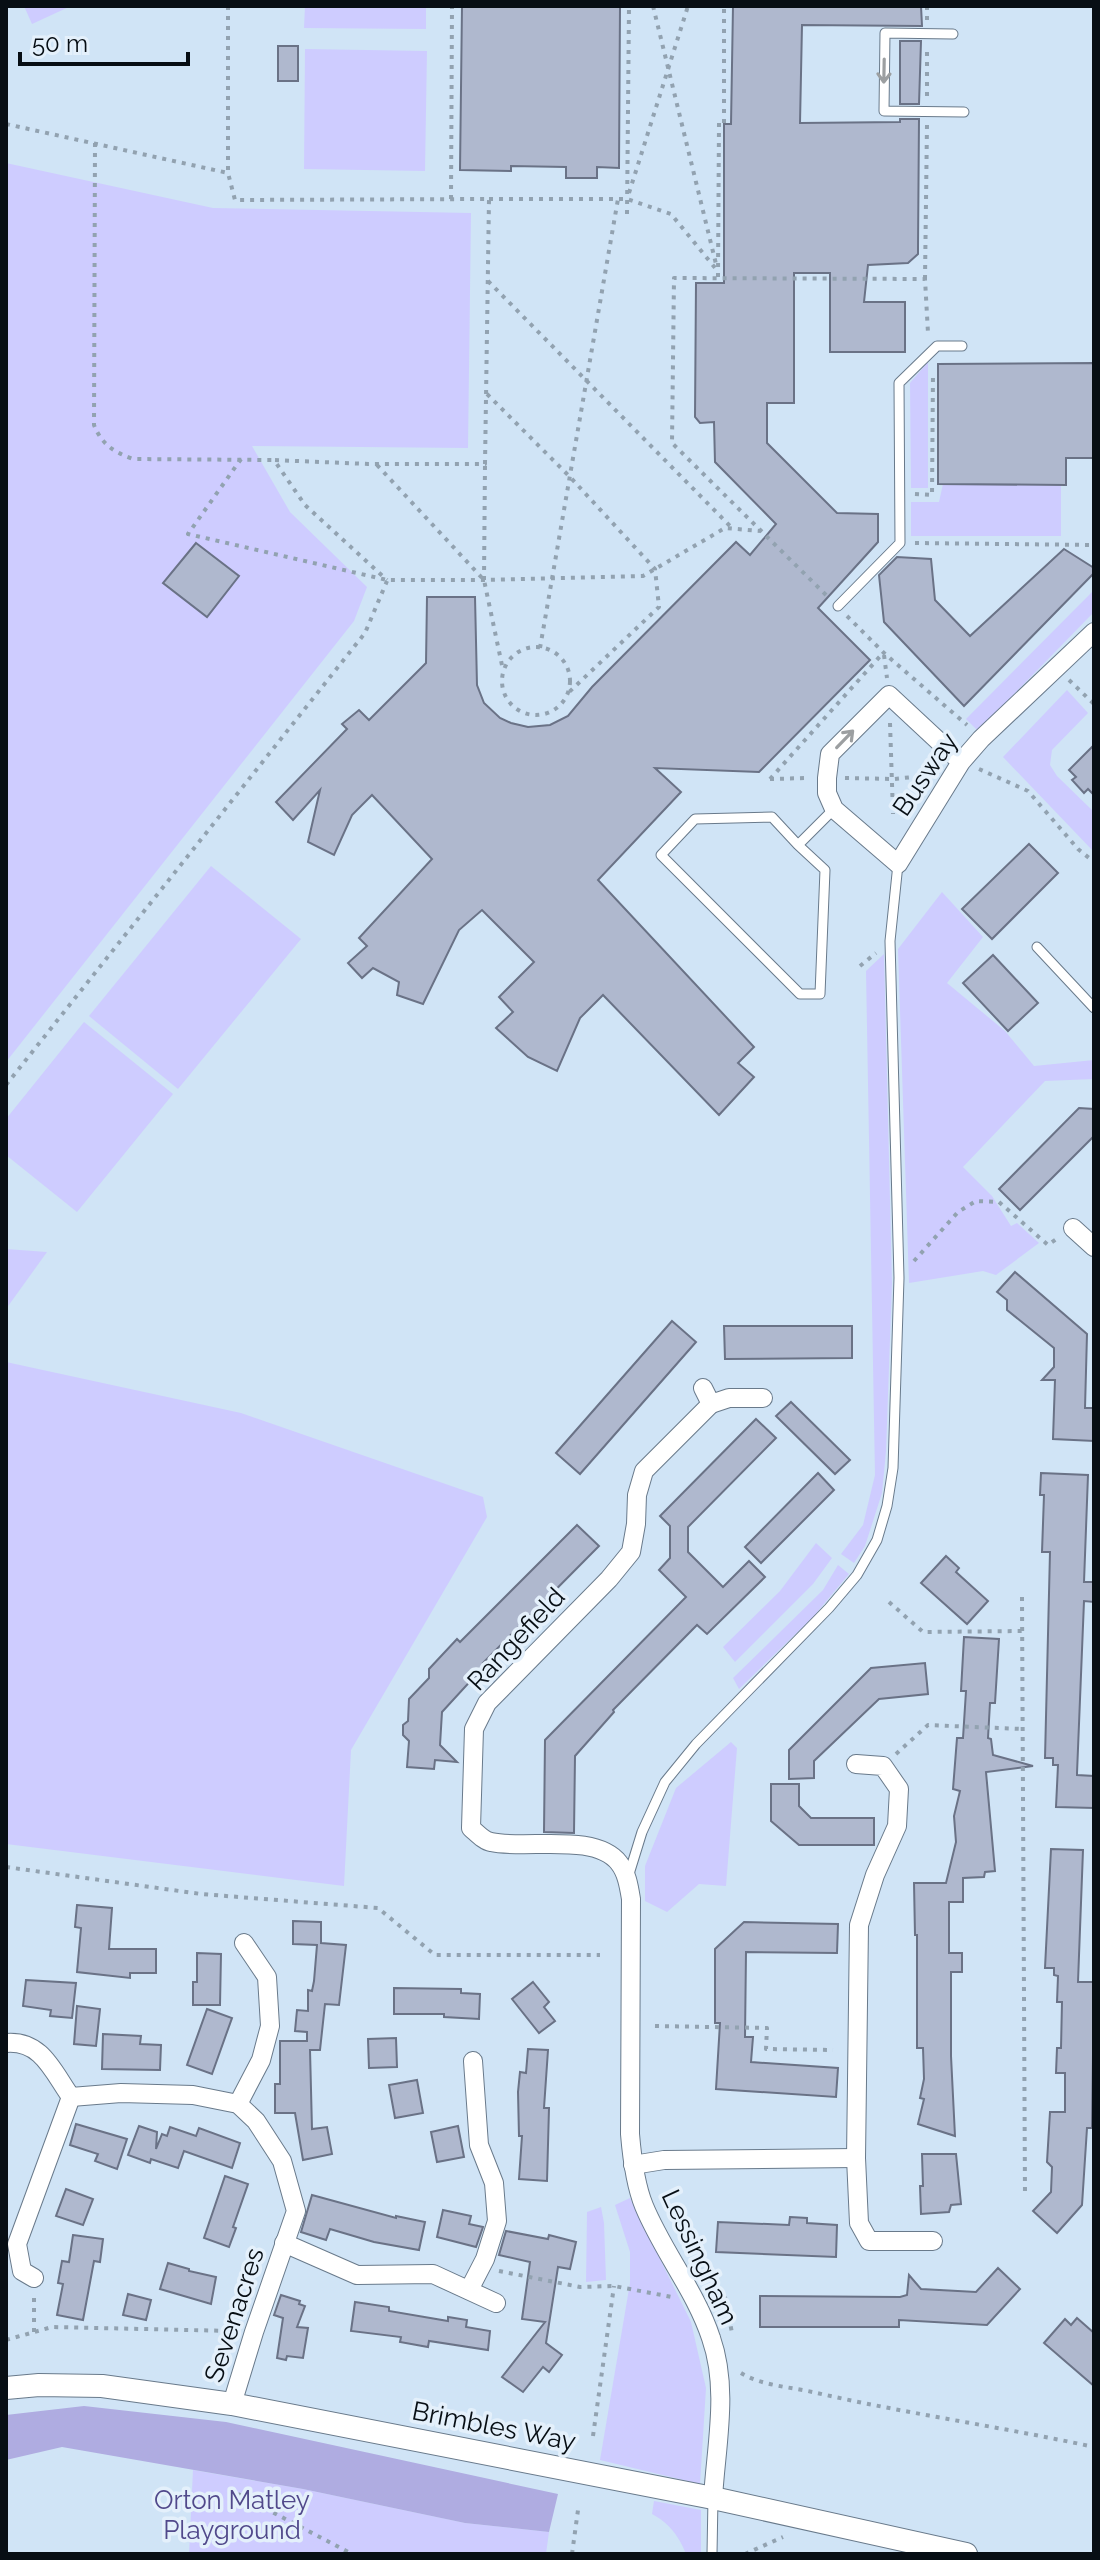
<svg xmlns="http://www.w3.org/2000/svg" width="1100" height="2560" font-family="Raleway,sans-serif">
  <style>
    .green { fill: #ceccff }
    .forest { fill: #aface1 }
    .building { fill: #afb8ce; stroke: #6a7286; stroke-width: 2 }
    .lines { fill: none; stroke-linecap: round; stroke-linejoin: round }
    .service-casing { stroke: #697a8b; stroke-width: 11 }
    .minor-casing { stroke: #697a8b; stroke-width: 20 }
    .tertiary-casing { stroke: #697a8b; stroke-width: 24 }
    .path { stroke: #92a2b0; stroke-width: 4; stroke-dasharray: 4 6; stroke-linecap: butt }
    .service { stroke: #fff; stroke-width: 9 }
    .minor { stroke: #fff; stroke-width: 18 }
    .tertiary { stroke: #fff; stroke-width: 22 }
    .oneway { stroke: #9c9fa1 }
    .labels { text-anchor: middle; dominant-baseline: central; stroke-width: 7; stroke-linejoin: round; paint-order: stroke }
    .street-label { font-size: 26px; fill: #070e14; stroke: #e4f0fb }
    .park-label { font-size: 26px; fill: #51498b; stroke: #e4f0fb }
  </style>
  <rect width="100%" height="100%" fill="#d0e4f6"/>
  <g class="green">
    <path d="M24,6H71L32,24Z"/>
    <path d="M305,6H426V29L304,28Z"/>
    <path d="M305,49L427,51L425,171L304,169Z"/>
    <path d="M6,163L213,208L471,213L468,448L252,446L290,512L367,587L354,621L6,1062Z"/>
    <path d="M928,362V488H911L910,383Z"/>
    <path d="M943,484L1061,485V536H911V502H939Z"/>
    <path d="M1094,590V612L978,731L966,719Z"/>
    <path d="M1067,690L1088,713L1052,750L1050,765L1057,776L1094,812V852L1003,757Z"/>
    <path d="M211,866L301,939L178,1089L89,1016Z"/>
    <path d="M942,892L983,937L947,983L1005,1031L1034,1066L1094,1060V1079L1045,1081L963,1167L992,1196L1011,1226L1017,1223L1039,1243L996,1275L983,1271L909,1283L898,949Z"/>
    <path d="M884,954L892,1283L886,1451L882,1493L865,1546L854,1563L841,1554L863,1525L875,1475L866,971Z"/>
    <path d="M84,1022L173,1094L77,1212L6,1155V1119Z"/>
    <path d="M6,1249L47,1252L6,1309Z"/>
    <path d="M6,1362L241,1413L483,1497L487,1517L351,1750L344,1886L6,1844Z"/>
    <path d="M816,1543L832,1558L813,1584L735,1662L723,1647L780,1591Z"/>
    <path d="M838,1565L849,1574L813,1617L739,1689L733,1678L823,1590Z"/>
    <path d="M731,1742L737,1748L726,1886L699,1884L667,1912L645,1901V1866L676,1788Z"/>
    <path d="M630,2198L691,2322L706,2388L700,2484L600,2460L630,2283V2252L615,2205Z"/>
    <path d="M601,2207L604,2223L606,2280L586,2282L587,2212Z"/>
    <path d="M193,2470L303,2489L465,2523L549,2532L546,2554H189Z"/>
    <path d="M654,2501L701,2510V2554H686C679,2536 669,2523 652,2514Z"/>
  </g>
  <path class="forest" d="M84,2406L226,2422L558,2494L549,2532L465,2523L303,2489L62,2447L6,2460V2415Z"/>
  <g class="building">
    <path d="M462,6H620L619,168L597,167V178H566V167L511,166V171L460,170Z"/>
    <path d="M733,6H921L922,26L802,25L800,123L900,122V119H919L918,247V254L908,263L868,265L864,302H905V352H830V273H794V403H767V443L837,513L878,514V542L818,608L870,660L759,772L655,768L681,792L598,880L754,1047L738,1063L754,1077L719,1115L603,995L580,1018L557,1071L528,1057L496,1028L513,1012L499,997L534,962L482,910L459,930L423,1004L397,995L399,982L373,968L362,978L348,963L367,946L359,938L432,859L372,795L352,815L334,855L308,842L320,790L293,820L276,802L347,729L342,724L359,710L369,720L426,663L427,597H475L477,685L484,703L500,718L511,723L528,727L550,725L568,716L592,687L736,542L750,555L776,524L715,462L714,422L700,423L695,417L696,283H724V124H731Z"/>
    <path d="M900,41H921L919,104H900Z"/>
    <rect x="278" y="46" width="20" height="35"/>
    <path d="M1094,363V458H1066V485L938,484V364Z"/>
    <path d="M196,543L239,576L207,617L163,583Z"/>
    <path d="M1064,549L1094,568V573L964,706L884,622L879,575L897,557L931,559L935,600L970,636Z"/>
    <path d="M1094,745V795L1088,789L1084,793L1072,780L1076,777L1069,770Z"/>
    <path d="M1029,844L1058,873L992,939L962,909Z"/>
    <path d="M993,955L1038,1003L1008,1031L963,983Z"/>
    <path d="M1079,1108L1094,1109V1136L1020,1210L999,1189Z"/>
    <path d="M1015,1272L1087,1334L1085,1408H1094V1441L1053,1439L1055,1380H1042L1054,1367V1348L1007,1310V1300L997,1292Z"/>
    <path d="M672,1321L696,1342L580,1474L556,1453Z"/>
    <path d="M724,1326H852V1358L725,1359Z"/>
    <path d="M791,1402L850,1460L835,1474L776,1416Z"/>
    <path d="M756,1419L776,1438L688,1527V1552L723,1587L749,1561L765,1577L707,1634L697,1625L613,1710L614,1712L575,1756L574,1833L544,1832L545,1740L686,1597L659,1570L670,1558V1526L660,1516Z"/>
    <path d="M818,1473L834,1490L761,1563L745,1547Z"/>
    <path d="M1041,1473L1088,1475L1084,1582H1094V1602L1084,1601L1077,1773V1775L1094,1776V1808L1056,1807L1058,1765H1053V1758H1045L1050,1552H1042L1044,1495H1040Z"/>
    <path d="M577,1525L599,1546L483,1663L497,1676L495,1678L475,1676L442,1712L440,1745L457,1762L435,1760L434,1769L407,1767L409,1741L403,1735V1725L408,1721L409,1699L429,1678V1669L457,1639L460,1642Z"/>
    <path d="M946,1556L959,1568L956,1572L988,1601L967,1624L921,1583Z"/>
    <path d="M964,1637L999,1639L995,1703H990L988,1738L991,1739L993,1755L1033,1766L986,1772L995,1871L985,1872L984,1877L963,1878V1902H949V1953H962V1972H951V2056L955,2136L918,2124L924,2099L920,2098L924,2079L923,2048H917V1935H915L914,1883H946L956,1842L954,1816L960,1791L953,1789L957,1738H963L966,1691H961Z"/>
    <path d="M925,1663L928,1694L879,1699L814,1761V1778L789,1779V1750L871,1668Z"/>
    <path d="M771,1784H799V1806L811,1818H874V1845H799L771,1821Z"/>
    <path d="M1051,1849L1083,1850L1078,1982H1094L1092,2128H1087L1082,2205L1057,2233L1033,2211L1051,2192L1052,2167L1047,2162L1050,2112H1065V2073H1056L1057,2048H1061L1062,2002H1057L1058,1976L1054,1975V1968H1045Z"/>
    <path d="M77,1905L112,1908L109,1949H156V1973H130V1978L77,1972L81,1928L75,1927Z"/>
    <path d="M293,1921L321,1922V1943L346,1945L339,2005L325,2004L320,2050H310L312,2129L327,2127L332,2154L303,2160L295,2113H275V2084H280V2041H307V2032L295,2031L297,2010L308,2011V1990L312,1991L314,1981L317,1945L293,1944Z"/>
    <path d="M744,1922L838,1924L837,1953L746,1952L745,2037H753L751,2062L838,2068L836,2097L716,2089L720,2023H715V1949Z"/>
    <path d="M197,1953L221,1954L220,2005H193V1982H197Z"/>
    <path d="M26,1980L76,1983L72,2018L50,2016L51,2010L23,2006Z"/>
    <path d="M533,1982L549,2002L544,2007L555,2021L539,2033L512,1999Z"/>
    <path d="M394,1988L461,1989V1993L480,1994L479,2019L444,2017V2014H394Z"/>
    <path d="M77,2006L100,2009L96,2046L74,2044Z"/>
    <path d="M207,2009L232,2018L212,2074L187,2065Z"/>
    <path d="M103,2034L141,2036L140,2044L161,2045L160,2070L102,2069Z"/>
    <path d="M396,2038L397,2067L369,2068L368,2039Z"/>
    <path d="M528,2049L548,2050L544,2108H549L547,2181L519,2179L522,2136H519L518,2092L520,2072L526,2073Z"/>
    <path d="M417,2080L423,2113L395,2118L389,2085Z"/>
    <path d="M76,2124L127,2139L117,2169L95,2161L98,2154L70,2145Z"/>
    <path d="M139,2126L157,2132L156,2149L162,2134L167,2136L170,2127L196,2136L199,2128L240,2143L232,2168L184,2151L178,2168L151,2159L150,2163L128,2155Z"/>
    <path d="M458,2126L464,2157L437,2162L431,2132Z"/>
    <path d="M922,2154H956L961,2204L951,2205L949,2212L921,2214L920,2186H923Z"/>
    <path d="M225,2176L248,2184L233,2227L236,2228L229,2247L204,2238Z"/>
    <path d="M66,2189L93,2199L83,2225L56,2216Z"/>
    <path d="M312,2195L396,2218V2216L425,2222L419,2250L374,2242L330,2229L326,2240L301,2232Z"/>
    <path d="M443,2210L471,2216L469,2224L483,2227L476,2247L437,2237Z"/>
    <path d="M790,2217L807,2218V2223L837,2225L836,2257L716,2252L718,2222L789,2225Z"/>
    <path d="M506,2231L548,2239L549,2235L576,2242L570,2269L558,2267L546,2343L562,2355L549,2372L543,2367L523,2392L502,2377L545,2322L522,2319L530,2262L499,2255Z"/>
    <path d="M73,2235L103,2239L100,2262L94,2261L83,2320L57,2315L63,2284L58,2283L62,2261L69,2262Z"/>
    <path d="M168,2263L189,2269V2271L216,2277L211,2304L160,2289Z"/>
    <path d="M998,2268L1020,2289L987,2325L899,2320V2327H760V2296L900,2297L907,2295L909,2275L921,2289L976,2292Z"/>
    <path d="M128,2294L151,2300L146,2320L123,2315Z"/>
    <path d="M281,2295L300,2301L299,2304L305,2306L297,2327L308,2328L303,2358L287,2356L286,2360L277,2358L283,2318L274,2315Z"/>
    <path d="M355,2302L389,2307V2311L448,2321V2317L467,2320L466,2327L490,2331L488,2350L429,2341L428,2347L400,2342L401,2337L351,2331Z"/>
    <path d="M1077,2318L1094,2333V2386L1044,2343L1065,2319L1071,2325Z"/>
  </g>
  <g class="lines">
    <defs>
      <g id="service">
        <path d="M953,34L885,33L884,111L964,112"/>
        <path d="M838,606L900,543L899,383L937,346H962"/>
        <path d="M798,845L825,870L820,994H800L661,855L695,819L772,817L798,845L834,809"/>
        <path d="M1037,947L1094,1008"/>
        <path d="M629,1874L642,1832L665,1782L696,1744L829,1608L857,1575L877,1540L887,1506L893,1468L899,1278L890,941L898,864"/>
        <path d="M712,2554L713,2498"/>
      </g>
      <g id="minor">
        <path d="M961,762L889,695L830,754L827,778V793L834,809L898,864L961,762L981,739L1094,632"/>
        <path d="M1073,1228L1094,1247"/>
        <path d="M703,1388L711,1404L729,1398H763"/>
        <path d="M711,1404L644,1471L637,1495L636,1524L631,1552L609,1579L487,1703L474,1729L471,1828C477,1833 484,1841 491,1842C526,1850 595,1832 619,1863C627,1873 629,1887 631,1899L630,2134C632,2158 635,2184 644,2206C663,2252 696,2292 711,2338C729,2389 716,2446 713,2498"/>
        <path d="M856,1764L883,1766L899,1789L897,1826L875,1875L859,1925L856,2158L859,2223L869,2241H933"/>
        <path d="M6,2043C42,2040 53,2072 71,2097L121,2093L193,2095L238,2104L256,2121L282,2161L296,2211L254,2332L232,2404"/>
        <path d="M238,2104L261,2060L270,2026L267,1977L244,1943"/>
        <path d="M633,2165L664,2160L856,2158"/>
        <path d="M284,2243L357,2275L433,2274L496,2303"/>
        <path d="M34,2278L22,2271L17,2244L71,2097"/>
        <path d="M469,2290L485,2259L497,2221L494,2183L479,2145L473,2061"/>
      </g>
      <path id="tertiary" d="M6,2388L39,2385L102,2386L232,2404L713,2498L966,2554"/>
    </defs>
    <use href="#service" class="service-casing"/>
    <use href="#minor" class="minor-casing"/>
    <use href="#tertiary" class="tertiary-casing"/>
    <g class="path">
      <path d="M228,6V173L235,200L489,199L485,464H368L274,460L305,505L387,580"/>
      <path d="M653,6L716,264"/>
      <path d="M927,6V20"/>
      <path d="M927,96V49"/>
      <path d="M6,124L228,173"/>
      <path d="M95,143L94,425C102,445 114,452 133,459L274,460"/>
      <path d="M629,193L688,6"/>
      <path d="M451,199L452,6"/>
      <path d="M489,199H627L671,214L716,269"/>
      <path d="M627,214L629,6"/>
      <path d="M718,277L719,123L724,124V6"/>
      <path d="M925,279L927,125"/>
      <path d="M488,281L731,527"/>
      <path d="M487,394L571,478L655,569L659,607L566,695"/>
      <path d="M241,459L188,534L387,580H484L643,576L725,528L760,531"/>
      <path d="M377,465L484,580L503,670"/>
      <path d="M915,494L932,495L933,373"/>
      <path d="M915,543L1094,545"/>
      <path d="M484,580L485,464"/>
      <path d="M826,595L672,443L674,278L925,279L928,333"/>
      <path d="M847,616L884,653L967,725"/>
      <circle cx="536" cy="681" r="34"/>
      <path d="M540,648L618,199"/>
      <path d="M884,655L887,678"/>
      <path d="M1069,680L1094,704"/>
      <path d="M890,723L893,814"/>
      <path d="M979,769L1028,791L1078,849L1094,862"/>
      <path d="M845,778L894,779L932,775"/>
      <path d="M770,779L808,778"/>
      <path d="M770,779L883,653"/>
      <path d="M860,966L876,953"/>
      <path d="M6,1085L365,633L387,581"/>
      <path d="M914,1261L958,1212L976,1201L999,1202L1048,1245L1058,1238"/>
      <path d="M1022,1597L1025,2197"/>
      <path d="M889,1602L923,1632L1023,1631"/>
      <path d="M896,1754L928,1725L1023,1729"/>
      <path d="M6,1867L201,1894L378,1908L435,1955H600"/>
      <path d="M655,2026L767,2028L766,2049L833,2050"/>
      <path d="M499,2271L580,2287L614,2286L672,2297"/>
      <path d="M725,2297L732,2333"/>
      <path d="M34,2332V2298"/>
      <path d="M6,2340L52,2327L234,2331"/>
      <path d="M741,2373C762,2386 792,2387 817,2393C909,2414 1002,2427 1094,2447"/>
      <path d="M593,2436L614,2286"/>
      <path d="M238,2494L352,2554"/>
      <path d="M572,2554L578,2510"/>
      <path d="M745,2554L783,2537"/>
    </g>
    <use href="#service" class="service"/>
    <use href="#minor" class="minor"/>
    <use href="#tertiary" class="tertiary"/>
  </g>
  <defs><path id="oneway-shaft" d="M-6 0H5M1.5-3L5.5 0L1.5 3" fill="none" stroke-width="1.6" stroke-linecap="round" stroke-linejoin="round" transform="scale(2)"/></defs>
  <g class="oneway">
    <use href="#oneway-shaft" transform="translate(884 71) rotate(91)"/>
    <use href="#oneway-shaft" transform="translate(845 739) rotate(-46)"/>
  </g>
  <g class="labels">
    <g class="street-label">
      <text transform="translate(925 774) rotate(-56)">Busway</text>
      <text transform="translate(516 1639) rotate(-47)">Rangefield</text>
      <text transform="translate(700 2257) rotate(65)">Lessingham</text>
      <text transform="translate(234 2315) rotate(-72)">Sevenacres</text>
      <text transform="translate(494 2426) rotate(11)">Brimbles Way</text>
    </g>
    <g class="park-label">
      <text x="232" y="2500">Orton Matley<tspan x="232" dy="30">Playground</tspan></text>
    </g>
  </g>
  <rect width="1100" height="2560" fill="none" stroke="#070e14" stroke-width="16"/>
  <path d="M20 52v12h168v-12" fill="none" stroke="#070e14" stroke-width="4"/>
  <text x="32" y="52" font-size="24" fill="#070e14" stroke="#e4f0fb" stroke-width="6" paint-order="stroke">50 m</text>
</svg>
